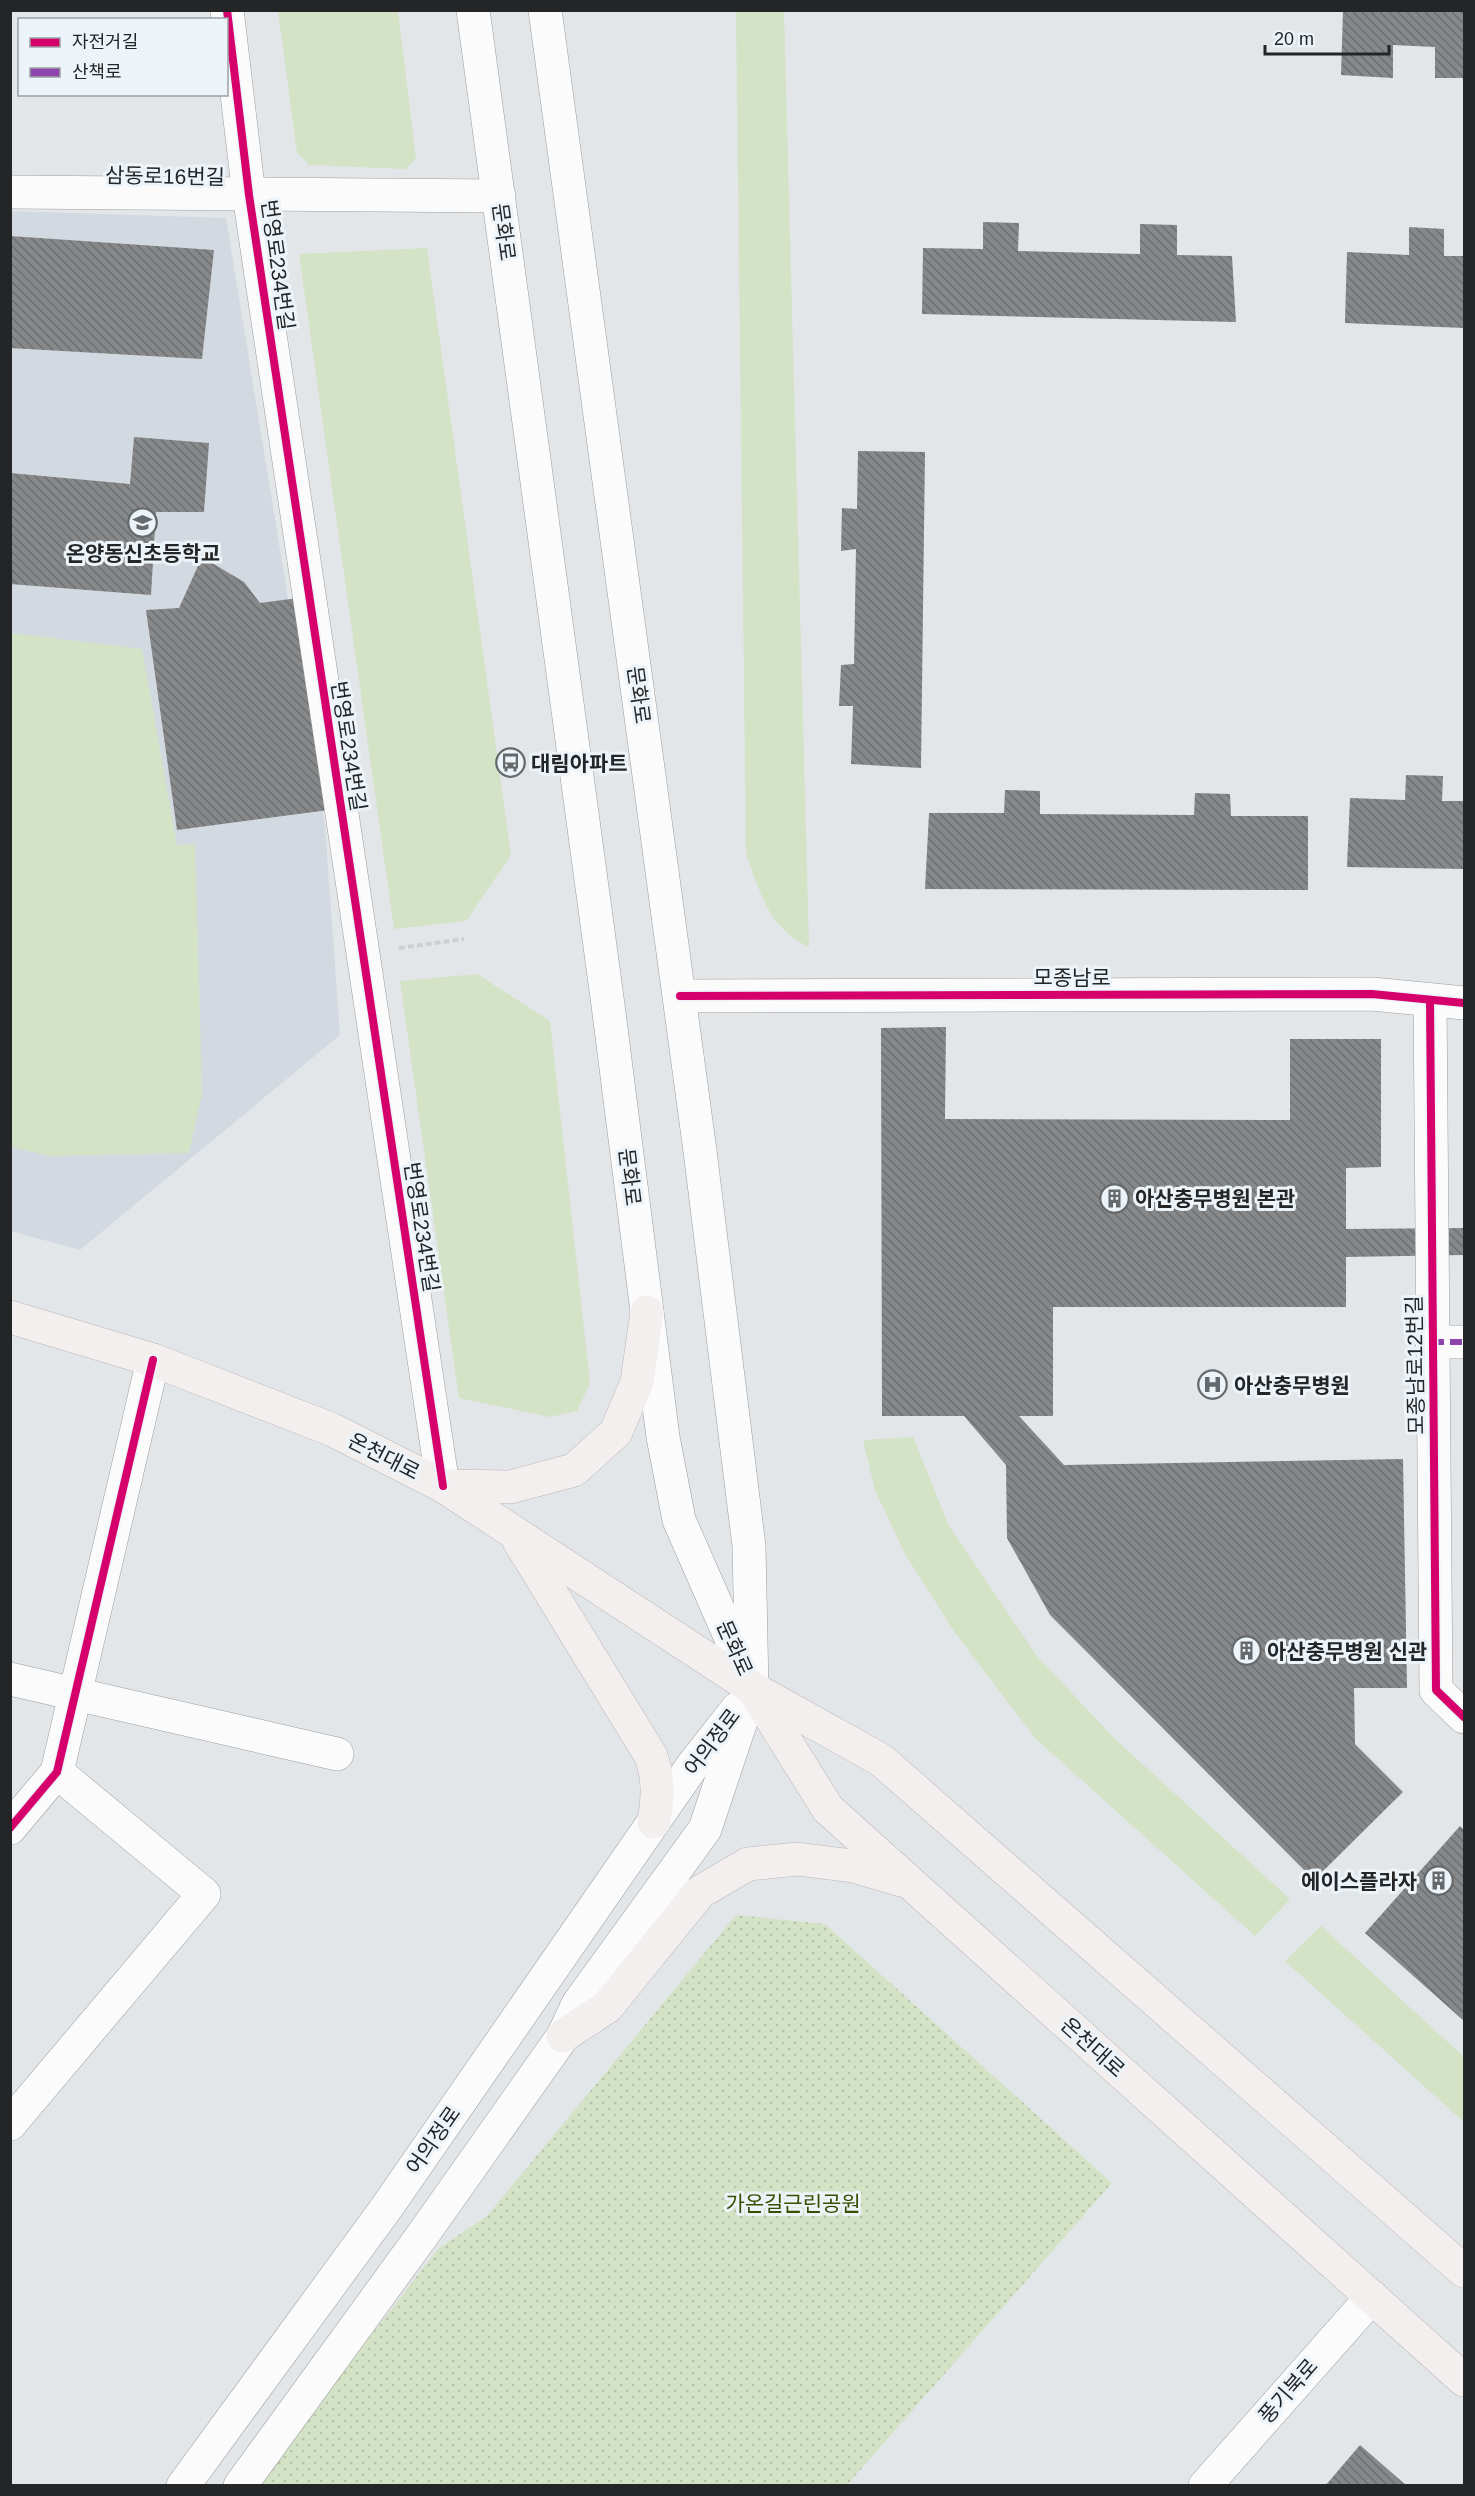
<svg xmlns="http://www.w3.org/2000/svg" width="1475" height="2496" font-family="Arial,'Noto Sans KR',sans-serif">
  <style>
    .built { fill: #d2d9e0 }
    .green { fill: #d4e2c6 }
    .park { fill: url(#park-dots) }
    .building { fill: url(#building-back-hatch) }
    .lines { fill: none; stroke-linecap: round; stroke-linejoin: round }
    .street-casing { stroke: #9a9d9f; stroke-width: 34 }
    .secondary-casing { stroke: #9a9d9f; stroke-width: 34 }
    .primary-casing { stroke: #bbb5b6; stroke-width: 34 }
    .path { stroke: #cfcfd0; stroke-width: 4; stroke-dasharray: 6 3; stroke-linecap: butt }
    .street { stroke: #fbfbfc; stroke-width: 33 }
    .secondary { stroke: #fbfbfc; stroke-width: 33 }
    .primary { stroke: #f3efef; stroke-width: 33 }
    .quiet { stroke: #8e44ad; stroke-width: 6; stroke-dasharray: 12 6; stroke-linecap: butt }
    .cycleway-casing { stroke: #edf4f9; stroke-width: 11 }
    .cycleway { stroke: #d6006c; stroke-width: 8 }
    .labels { text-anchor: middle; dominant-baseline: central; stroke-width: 6; stroke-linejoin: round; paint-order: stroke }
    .street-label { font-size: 21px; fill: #232527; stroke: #edf4f9 }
    .poi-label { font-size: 21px; font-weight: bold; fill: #232527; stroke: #edf4f9; text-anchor: start }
    .park-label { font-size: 21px; fill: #374e00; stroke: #edf4f9 }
  </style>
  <defs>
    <pattern id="park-dots" width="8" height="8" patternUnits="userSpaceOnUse" patternTransform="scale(1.5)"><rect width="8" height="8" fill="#d4e2c6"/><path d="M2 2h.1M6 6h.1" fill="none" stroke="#b6c2aa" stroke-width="1.8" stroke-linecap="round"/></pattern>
    <pattern id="building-back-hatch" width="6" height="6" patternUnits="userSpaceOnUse" patternTransform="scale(1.5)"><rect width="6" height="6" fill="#86888a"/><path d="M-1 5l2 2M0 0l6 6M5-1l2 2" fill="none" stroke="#6d6f71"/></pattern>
  </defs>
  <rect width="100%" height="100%" fill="#e3e6e9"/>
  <path class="built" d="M10,211L226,218L325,826L340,1035L80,1250L11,1231Z"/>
  <g class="green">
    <path d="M278,11H398L416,159L405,169L309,165L297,152Z"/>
    <path d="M736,11H784L809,947C768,927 760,893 746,853Z"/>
    <path d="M427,248L511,855L466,921L394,929L299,254Z"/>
    <path d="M11,633L142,649L177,845L195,844L202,1094L189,1153L50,1156L11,1147Z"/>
    <path d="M477,974L550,1021L590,1383L577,1411L550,1417L459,1398L400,981Z"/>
    <path d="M913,1437L949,1526L1037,1656L1114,1738L1290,1899L1255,1936L1036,1739L955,1633L905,1554L875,1490L863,1440Z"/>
    <path d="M1321,1926L1464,2057V2122L1285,1961Z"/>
  </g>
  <path class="park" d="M736,1915L825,1924L1112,2183L847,2485L254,2486L438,2249L487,2216Z"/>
  <g class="building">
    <path d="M1343,10H1464V78H1435V47L1393,45V78L1341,75Z"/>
    <path d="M983,222L1019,223L1018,251L1140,254V224L1177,225V255L1232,256L1236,322L922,314L923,248L983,249Z"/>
    <path d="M1409,227L1444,229V256H1464V328L1345,323L1347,252L1409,255Z"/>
    <path d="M10,236L214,250L202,359L10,348Z"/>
    <path d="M134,437L209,443L204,512H156L151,595L10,584V473L130,484Z"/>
    <path d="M858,451L925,452L921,768L851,764L853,706H839L841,665L854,664L856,549L841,551L842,508L857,509Z"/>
    <path d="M202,557L244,582L260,603L298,598L329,810L177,830L146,610L179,608Z"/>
    <path d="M1406,775L1443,776L1442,801H1464V869L1347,867L1350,798L1405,800Z"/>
    <path d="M1005,790L1040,791V814L1194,815L1195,793L1230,794L1231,816H1308V890L925,889L929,813H1004Z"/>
    <path d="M946,1027L945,1119L1290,1120V1039H1381V1167L1346,1168V1229L1464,1228V1255L1346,1257V1307H1053V1416H1019L1064,1465L1403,1459L1407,1688H1354L1355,1744L1403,1792L1314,1880L1050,1615L1007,1538L1006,1465L964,1416H882L881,1028Z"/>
    <path d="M1460,1826L1464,1830V2021L1365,1933Z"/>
    <path d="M1360,2445L1407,2486H1325Z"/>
  </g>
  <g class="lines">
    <defs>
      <g id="street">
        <path d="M227,10L249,195L443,1486"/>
        <path d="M10,192L499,196"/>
        <path d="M680,996L1372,994L1464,1003"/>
        <path d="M1430,1000L1436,1690L1464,1717"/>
        <path d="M1432,1342H1464"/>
        <path d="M10,1679L337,1754"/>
        <path d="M10,1828L57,1772L153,1360"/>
        <path d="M10,2124L204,1894L57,1772"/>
        <path d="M1205,2486L1372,2297"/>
      </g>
      <g id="secondary">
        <path d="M473,10L608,1005L663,1437L679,1520L746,1673"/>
        <path d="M183,2486L387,2207L693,1765L737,1709"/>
        <path d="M240,2486L424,2233L563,2036L578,2004L705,1829L752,1688L749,1546L700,1151L545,10"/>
      </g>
      <g id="primary">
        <path d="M10,1317L153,1360L333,1430L443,1486L752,1688L881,1760L1464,2271"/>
        <path d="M443,1486L510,1487L574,1470L616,1432L637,1382L647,1312"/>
        <path d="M519,1541L651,1756C659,1779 658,1798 654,1822"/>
        <path d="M755,1692L828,1809L1464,2380"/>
        <path d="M563,2036L607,2007L700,1892L748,1864L797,1859L853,1866L901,1880"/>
      </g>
    </defs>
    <use href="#street" class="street-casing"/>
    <use href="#secondary" class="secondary-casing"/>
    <use href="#primary" class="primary-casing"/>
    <path class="path" d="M399,948L464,939"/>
    <use href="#street" class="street"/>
    <use href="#secondary" class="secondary"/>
    <use href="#primary" class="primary"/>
    <path class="quiet" d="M1432,1342H1464"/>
    <defs>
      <g id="cycleway">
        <path d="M227,10L249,195L443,1486"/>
        <path d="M680,996L1372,994L1464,1003"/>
        <path d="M1430,1000L1436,1690L1464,1717"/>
        <path d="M10,1828L57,1772L153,1360"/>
      </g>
    </defs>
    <use href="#cycleway" class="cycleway-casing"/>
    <use href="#cycleway" class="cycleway"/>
  </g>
  <defs>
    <symbol id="school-ring" viewBox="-11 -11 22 22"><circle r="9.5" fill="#edf4f9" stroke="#66696b" stroke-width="1.5"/><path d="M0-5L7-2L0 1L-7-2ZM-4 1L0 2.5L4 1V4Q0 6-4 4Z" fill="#66696b"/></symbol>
    <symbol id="bus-ring" viewBox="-11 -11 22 22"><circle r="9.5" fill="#edf4f9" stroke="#66696b" stroke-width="1.5"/><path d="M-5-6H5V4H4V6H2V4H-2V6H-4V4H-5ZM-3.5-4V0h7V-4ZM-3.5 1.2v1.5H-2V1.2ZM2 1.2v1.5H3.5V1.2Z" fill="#66696b"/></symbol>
    <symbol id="building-ring" viewBox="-11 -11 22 22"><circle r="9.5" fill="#edf4f9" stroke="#66696b" stroke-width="1.5"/><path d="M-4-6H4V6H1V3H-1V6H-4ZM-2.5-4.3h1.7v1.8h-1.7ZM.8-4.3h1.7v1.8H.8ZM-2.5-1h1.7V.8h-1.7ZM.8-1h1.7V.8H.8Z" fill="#66696b"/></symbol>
    <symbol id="hospital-ring" viewBox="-11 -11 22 22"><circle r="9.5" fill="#edf4f9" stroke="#66696b" stroke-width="1.5"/><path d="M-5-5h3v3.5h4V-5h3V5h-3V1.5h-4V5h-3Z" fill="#66696b"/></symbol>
  </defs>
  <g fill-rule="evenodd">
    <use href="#school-ring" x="126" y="506" width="33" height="33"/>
    <use href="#bus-ring" x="494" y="746" width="33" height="33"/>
    <use href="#building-ring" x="1098" y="1182" width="33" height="33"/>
    <use href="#hospital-ring" x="1196" y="1368" width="33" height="33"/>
    <use href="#building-ring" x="1230" y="1634" width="33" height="33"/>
    <use href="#building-ring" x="1422" y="1864" width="33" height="33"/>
  </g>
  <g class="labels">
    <g class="street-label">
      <text transform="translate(165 176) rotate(1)">삼동로16번길</text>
      <text transform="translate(504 232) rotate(82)">문화로</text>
      <text transform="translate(278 265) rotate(82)">번영로234번길</text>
      <text transform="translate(639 695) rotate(82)">문화로</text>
      <text transform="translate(349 746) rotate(81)">번영로234번길</text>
      <text x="1072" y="977">모종남로</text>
      <text transform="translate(630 1177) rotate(83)">문화로</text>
      <text transform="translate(422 1227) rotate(81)">번영로234번길</text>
      <text transform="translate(1415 1365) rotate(-91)">모종남로12번길</text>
      <text transform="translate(384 1456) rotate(27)">온천대로</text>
      <text transform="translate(735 1648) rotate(66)">문화로</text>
      <text transform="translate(712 1742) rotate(-53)">어의정로</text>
      <text transform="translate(1093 2047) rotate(42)">온천대로</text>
      <text transform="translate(433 2140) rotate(-55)">어의정로</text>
      <text transform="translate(1288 2391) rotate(-49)">풍기북로</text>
    </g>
    <g class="poi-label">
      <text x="143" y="553" text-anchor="middle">온양동신초등학교</text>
      <text x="531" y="763">대림아파트</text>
      <text x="1135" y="1198">아산충무병원 본관</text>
      <text x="1234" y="1385">아산충무병원</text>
      <text x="1267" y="1651">아산충무병원 신관</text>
      <text x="1417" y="1881" text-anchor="end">에이스플라자</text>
    </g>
    <g class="park-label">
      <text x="793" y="2203">가온길근린공원</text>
    </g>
  </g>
  <rect width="1475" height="2496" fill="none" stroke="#232527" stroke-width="24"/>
  <rect x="18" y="18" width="210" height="78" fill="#edf4f9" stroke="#9ca1a5" stroke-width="1.5"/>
  <rect x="30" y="38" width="30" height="9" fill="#d6006c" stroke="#9ca1a5" stroke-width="1.5"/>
  <text x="72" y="48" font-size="18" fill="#232527">자전거길</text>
  <rect x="30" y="68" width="30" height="9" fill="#8e44ad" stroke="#9ca1a5" stroke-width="1.5"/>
  <text x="72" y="78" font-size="18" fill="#232527">산책로</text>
  <path d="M1265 45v9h124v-9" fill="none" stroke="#232527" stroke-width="3"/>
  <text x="1274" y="45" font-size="18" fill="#232527" stroke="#edf4f9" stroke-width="4.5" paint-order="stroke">20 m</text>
</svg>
